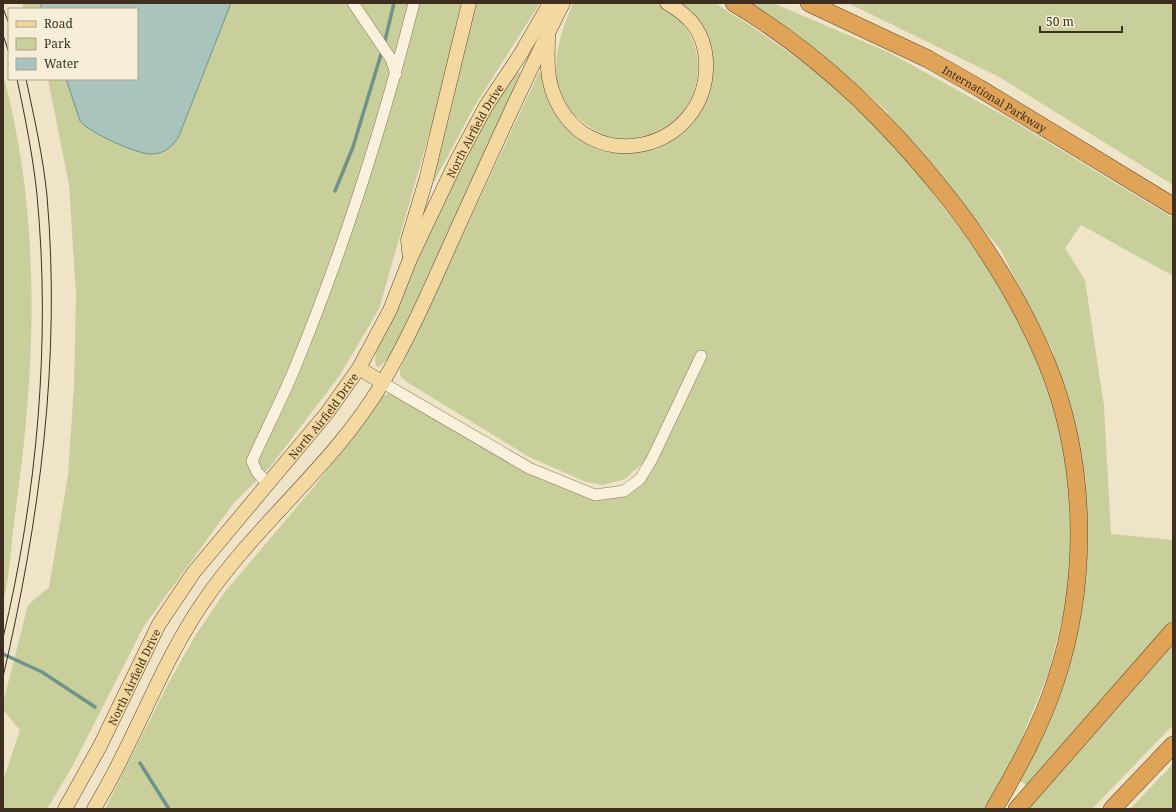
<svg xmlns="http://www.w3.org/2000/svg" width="1176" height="812" font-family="'Noto Serif',serif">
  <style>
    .green { fill: #c9cf9b }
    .water { fill: #a9c4bc; stroke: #6f938a }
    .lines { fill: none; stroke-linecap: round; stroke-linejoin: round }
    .stream { stroke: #6f938a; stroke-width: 3.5 }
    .minor-casing { stroke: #8d765c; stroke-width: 12 }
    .major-casing { stroke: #5b4430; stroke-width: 15 }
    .highway-casing { stroke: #5b4430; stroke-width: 18 }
    .minor { stroke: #faf1dc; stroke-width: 11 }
    .major { stroke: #f3d9a0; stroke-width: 14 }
    .highway { stroke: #e0a458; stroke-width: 17 }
    .tram { stroke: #3d2e20; stroke-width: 1 }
    .labels { text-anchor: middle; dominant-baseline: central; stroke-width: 3; stroke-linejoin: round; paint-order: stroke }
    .street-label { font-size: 11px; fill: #3d2e20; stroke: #f7eed8 }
  </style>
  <rect width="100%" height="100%" fill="#f0e4c8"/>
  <g class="green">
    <path d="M22,3H461L440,96L379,309L340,375L270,467L233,504L144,626L72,767L47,809H3V781L20,730L3,710V703L28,605L49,587L68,475L74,386L76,294L69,185L48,79H137V9H24Z"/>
    <path d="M476,3H540L474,107L434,182L430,180Z"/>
    <path d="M573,3C592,3 612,3 631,3C639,3 648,2 655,3C665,5 675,15 682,23C714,62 696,120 648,135C637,138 625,140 615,138C599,135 585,124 573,114C570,110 567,106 565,101C547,70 560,34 573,3Z"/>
    <path d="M680,3H715L760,32L819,74L898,149L964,234L996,280L1026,330L1051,397L1066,452L1070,523L1069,591L1049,672L1013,759L984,809H105L168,684L195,636L224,593L317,483L383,396L393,392L597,500L637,488L653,471L643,463L625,479L603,485L586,482L529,457L410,384L400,376V369L539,72L545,73L546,81L594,144L668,141L711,67Z"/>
    <path d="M745,3H773L888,52L1010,119L1173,218V276L1081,225L1065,248L1085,280L1104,406L1111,534L1173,540V621L1028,786L1017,779L1068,657L1088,551L1077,448L1053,352L1000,249L922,156L884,117L888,112C843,72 796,36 745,3Z"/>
    <path d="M848,3H1173V185L999,77Z"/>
    <path d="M517,70L521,74L405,330L392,355L379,367L376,366L375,359L378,346C420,252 459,155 517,70Z"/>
    <path d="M3,74C42,218 36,369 15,515C11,543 10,577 3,602Z"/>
    <path d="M1173,642V725L1092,809H1025Z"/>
    <path d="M1173,764V809H1130Z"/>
  </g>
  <path class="water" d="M40,3H231L179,136C173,146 164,154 152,154C138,155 88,132 80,121L66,79H137V9H42Z"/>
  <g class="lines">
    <g class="stream">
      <path d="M384,45L394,3"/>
      <path d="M335,191L353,147L382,51"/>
      <path d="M3,654L42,672L95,707"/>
      <path d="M140,763L169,809"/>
    </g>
    <defs>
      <g id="minor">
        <path d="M353,3L391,59L396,74"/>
        <path d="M383,383L529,468L595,495L624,491L640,479L652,459L701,356"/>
        <path d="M267,483L257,472L252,461C266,430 281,401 294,370C343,251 382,128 414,3"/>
      </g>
      <g id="major">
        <path d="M548,36C548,55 546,72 552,90C584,183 711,152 706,60C704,32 690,16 667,3"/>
        <path d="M410,259L408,240L426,180L469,3"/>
        <path d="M359,368L383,383"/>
        <path id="s1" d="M65,809L100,746L159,624L194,572L327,413L359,368L390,310L410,259L457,160L486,106L520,55L550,3"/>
        <path d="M94,809C103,793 113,776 121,759C148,706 170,650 204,601C257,523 335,464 383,382C410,336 431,287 453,238C489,159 524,80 563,3"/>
      </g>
      <g id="highway">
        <path d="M734,3C814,51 884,117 942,190C984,242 1020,300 1046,361C1087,460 1089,580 1056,680C1041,726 1018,768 994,809"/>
        <path id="s2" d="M809,3L928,59L979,88L1173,206"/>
        <path d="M1017,809L1173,631"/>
        <path d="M1112,809L1173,745"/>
      </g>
    </defs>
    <use href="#minor" class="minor-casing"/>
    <use href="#major" class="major-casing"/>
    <use href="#highway" class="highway-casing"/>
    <use href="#minor" class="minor"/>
    <use href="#major" class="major"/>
    <use href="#highway" class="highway"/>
    <g class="tram">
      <path d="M3,8L9,24"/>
      <path d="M3,35L9,53"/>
      <path d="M3,638C37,495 51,342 37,195C33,156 25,117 17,79"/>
      <path d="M3,677C40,519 61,358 47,196C43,156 34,117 26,79"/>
    </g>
  </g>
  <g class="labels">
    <g class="street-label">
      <text stroke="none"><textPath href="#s2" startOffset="209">International Parkway</textPath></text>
      <text stroke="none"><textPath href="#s1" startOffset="797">North Airfield Drive</textPath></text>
      <text stroke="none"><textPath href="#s1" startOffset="473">North Airfield Drive</textPath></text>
      <text stroke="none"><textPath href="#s1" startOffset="149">North Airfield Drive</textPath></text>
    </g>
  </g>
  <rect width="1176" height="812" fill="none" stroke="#3d2e20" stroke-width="8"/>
  <rect x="8" y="8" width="130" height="72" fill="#f7eed8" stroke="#ada18e"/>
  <rect x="16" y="21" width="20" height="6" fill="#f3d9a0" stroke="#ada18e"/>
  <text x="44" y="28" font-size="12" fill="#3d2e20">Road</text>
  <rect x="16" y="38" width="20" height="12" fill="#c9cf9b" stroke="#ada18e"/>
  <text x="44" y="48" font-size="12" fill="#3d2e20">Park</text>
  <rect x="16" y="58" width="20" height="12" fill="#a9c4bc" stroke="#ada18e"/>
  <text x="44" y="68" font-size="12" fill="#3d2e20">Water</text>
  <path d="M1040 26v6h82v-6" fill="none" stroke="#3d2e20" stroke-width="2"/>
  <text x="1046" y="26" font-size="12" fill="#3d2e20" stroke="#f7eed8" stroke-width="3" paint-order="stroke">50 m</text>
</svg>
